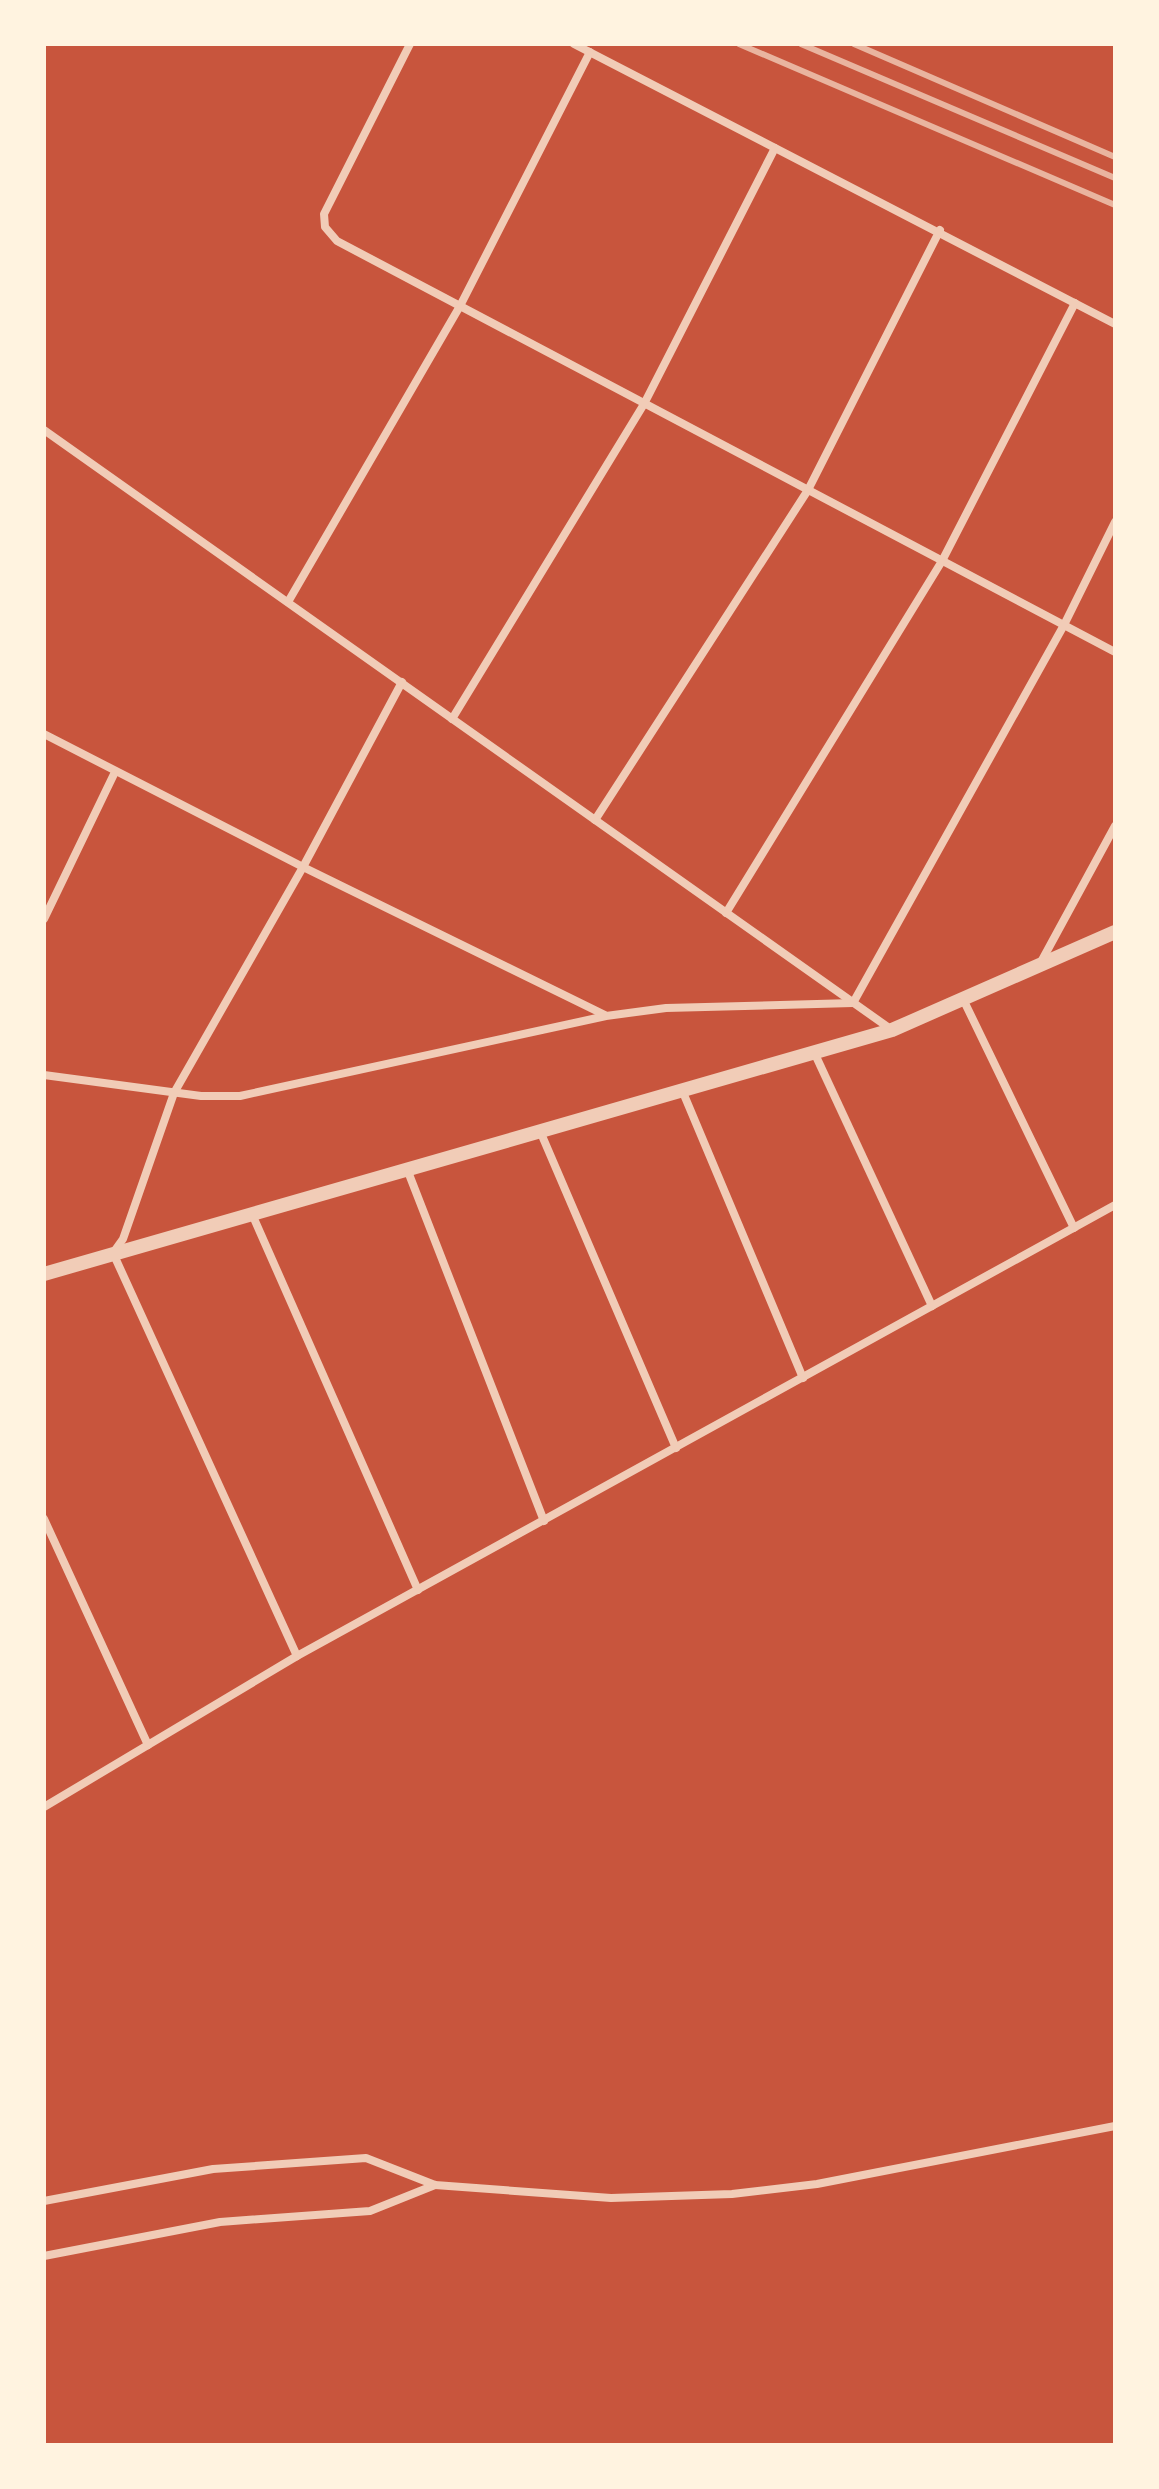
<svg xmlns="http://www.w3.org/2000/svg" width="1159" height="2489" font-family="Inter,sans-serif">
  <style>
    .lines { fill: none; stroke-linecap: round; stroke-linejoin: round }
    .minor { stroke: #f1ccb7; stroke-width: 8 }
    .tertiary { stroke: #f1ccb7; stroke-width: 14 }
    .rail { stroke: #e9b49f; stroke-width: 6 }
  </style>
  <rect width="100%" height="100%" fill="#c8553d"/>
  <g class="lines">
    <g class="minor">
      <path d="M410,44L324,214L325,227L337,241L1115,652"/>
      <path d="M574,44L1115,324"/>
      <path d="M44,430L892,1030"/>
      <path d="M288,602L460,306L590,52"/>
      <path d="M452,719L644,404L775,148"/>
      <path d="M44,734L303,867L605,1015"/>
      <path d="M595,820L808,490L940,230"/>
      <path d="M726,913L942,561L1075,303"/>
      <path d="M44,919L115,772"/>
      <path d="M1041,962L1115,826"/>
      <path d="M963,999L1074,1228"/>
      <path d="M814,1052L932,1306"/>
      <path d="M44,1075L201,1096H240L606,1016L666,1008L853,1003L1064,625L1115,522"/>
      <path d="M682,1090L803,1378"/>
      <path d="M540,1131L676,1448"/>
      <path d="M407,1169L544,1521"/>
      <path d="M252,1214L418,1590"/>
      <path d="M44,1519L148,1745"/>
      <path d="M297,1656L113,1253L123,1239L174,1093L303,867L402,682"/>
      <path d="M44,1807L297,1656L1115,1205"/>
      <path d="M44,2201L213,2169L366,2158L435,2185L611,2198L732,2194L817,2184L1115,2126"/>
      <path d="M44,2256L220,2222L370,2211L435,2185"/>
    </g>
    <path class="tertiary" d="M44,1274L892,1030L1115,932"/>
    <g class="rail">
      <path d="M739,44L1115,205"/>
      <path d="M801,44L1115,178"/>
      <path d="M854,44L1115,157"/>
    </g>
  </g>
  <rect width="1159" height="2489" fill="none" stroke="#fff3e0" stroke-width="92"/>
</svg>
